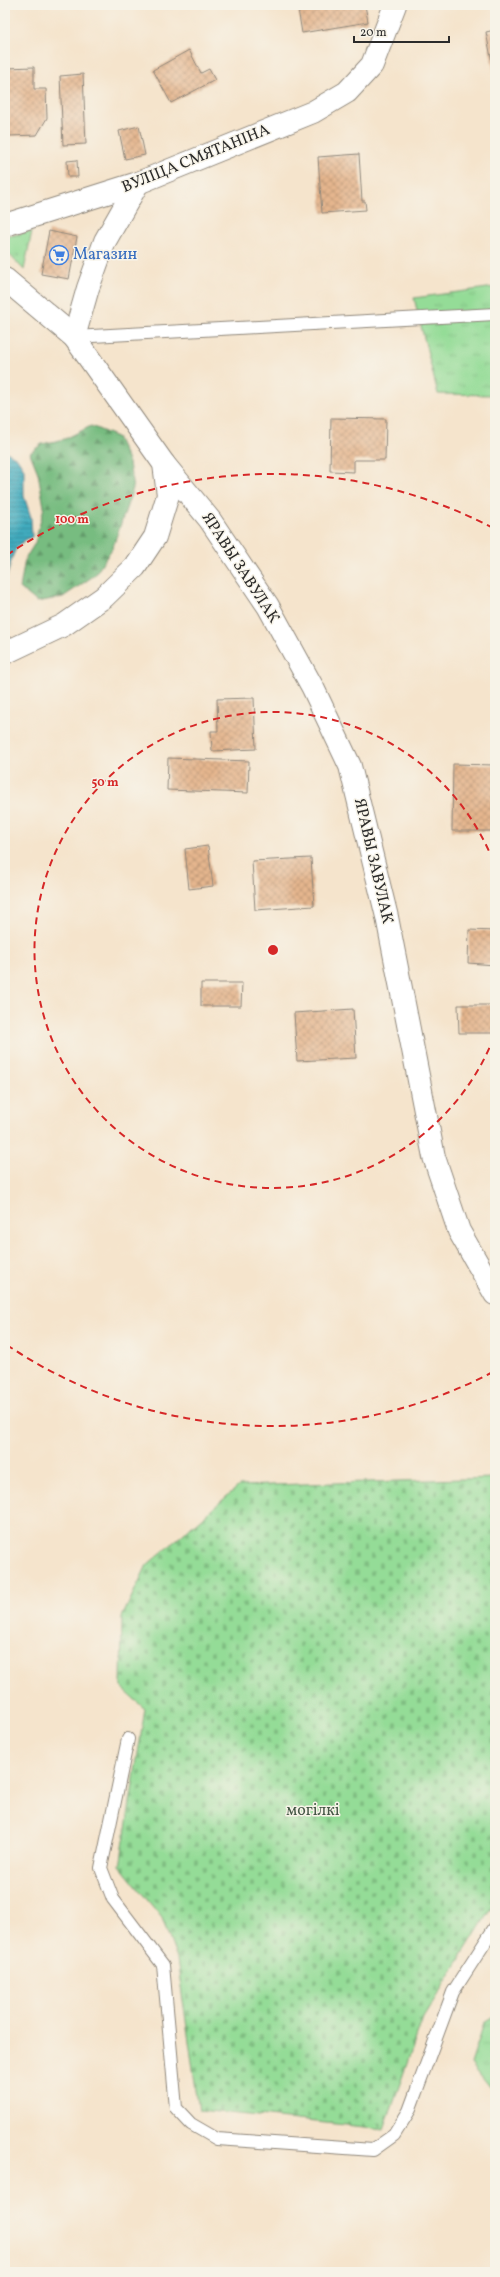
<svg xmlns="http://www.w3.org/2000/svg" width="500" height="2277" font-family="Vollkorn,serif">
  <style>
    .grass { fill: url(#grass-tufts); stroke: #608461 }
    .forest { fill: url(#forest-firs); stroke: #517456 }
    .cemetery { fill: url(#cemetery-stones); stroke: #608461 }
    .water { fill: url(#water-rules); stroke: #356b74 }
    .building { fill: url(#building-cross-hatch) }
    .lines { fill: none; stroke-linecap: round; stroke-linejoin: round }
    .lane-casing { stroke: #90887c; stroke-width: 14 }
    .street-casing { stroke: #90887c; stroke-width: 24 }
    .lane { stroke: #fff; stroke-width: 12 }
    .street { stroke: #fff; stroke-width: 22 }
    .ring { fill: none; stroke: #d62828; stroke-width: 2; stroke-dasharray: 7 5 }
    .labels { text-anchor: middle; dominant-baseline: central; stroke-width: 3; stroke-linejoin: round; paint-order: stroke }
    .street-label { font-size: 16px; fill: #2b2b2b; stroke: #f7f3e8 }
    .shop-label { font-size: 16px; fill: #366cbe; stroke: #f7f3e8; text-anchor: start }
    .park-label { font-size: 16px; fill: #455746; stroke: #f7f3e8 }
    .centre { fill: #d62828; stroke: #f7f3e8; stroke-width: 2 }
    .ring-label { font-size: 12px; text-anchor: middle; font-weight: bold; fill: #d62828; stroke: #f7f3e8; stroke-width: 3; stroke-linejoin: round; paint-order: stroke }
  </style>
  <defs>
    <pattern id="grass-tufts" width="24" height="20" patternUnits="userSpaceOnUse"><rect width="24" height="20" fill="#94dc97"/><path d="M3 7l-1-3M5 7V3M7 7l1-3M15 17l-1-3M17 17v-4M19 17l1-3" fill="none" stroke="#80bd82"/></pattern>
    <pattern id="forest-firs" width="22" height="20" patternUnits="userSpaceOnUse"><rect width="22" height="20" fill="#77bc80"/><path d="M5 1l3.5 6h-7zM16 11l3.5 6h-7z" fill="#629969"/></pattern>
    <pattern id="cemetery-stones" width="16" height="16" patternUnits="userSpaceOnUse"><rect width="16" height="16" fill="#94dc97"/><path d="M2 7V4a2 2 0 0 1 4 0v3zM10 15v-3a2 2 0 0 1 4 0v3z" fill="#80bd82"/></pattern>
    <pattern id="water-rules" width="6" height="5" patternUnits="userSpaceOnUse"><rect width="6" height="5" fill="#3fabbe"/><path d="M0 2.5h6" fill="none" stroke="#358b9b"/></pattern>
    <pattern id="building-cross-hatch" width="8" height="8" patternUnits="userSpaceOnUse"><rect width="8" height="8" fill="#e5b68e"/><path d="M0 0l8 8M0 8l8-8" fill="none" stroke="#ba9474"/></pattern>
  </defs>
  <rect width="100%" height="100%" fill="#f7f3e8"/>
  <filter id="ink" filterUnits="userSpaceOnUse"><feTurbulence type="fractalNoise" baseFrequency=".025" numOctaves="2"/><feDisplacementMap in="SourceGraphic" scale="8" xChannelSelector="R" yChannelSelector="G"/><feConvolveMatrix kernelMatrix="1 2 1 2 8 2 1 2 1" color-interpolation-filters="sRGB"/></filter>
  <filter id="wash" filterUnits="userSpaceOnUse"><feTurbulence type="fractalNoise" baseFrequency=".012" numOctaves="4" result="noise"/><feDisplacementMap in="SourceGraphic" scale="16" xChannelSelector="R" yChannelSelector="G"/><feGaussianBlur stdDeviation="0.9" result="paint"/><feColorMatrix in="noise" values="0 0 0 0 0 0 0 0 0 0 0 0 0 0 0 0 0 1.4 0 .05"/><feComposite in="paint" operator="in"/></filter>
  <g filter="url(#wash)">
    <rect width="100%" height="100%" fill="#f5e4cc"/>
    <g class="grass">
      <path d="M32,231L24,270L5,250V237Z"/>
      <path d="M495,287V395L438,394L414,298Z"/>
      <path d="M495,2016V2094L471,2064L484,2023Z"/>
    </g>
    <path class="forest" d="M91,426L117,437L129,463L133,488L113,547L95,575L63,597L37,602L20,588L25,559L35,543L44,507L38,473L30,453L42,444L65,439Z"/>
    <path class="cemetery" d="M495,1478V1902L423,2018L384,2129L199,2110L177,1959L162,1918L120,1866L145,1709L121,1687L122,1617L147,1565L239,1486Z"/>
    <path class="water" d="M5,451L17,458L24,469V496L31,517L32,537C10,545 13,562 5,581Z"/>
    <g id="blocks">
      <g class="building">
        <path d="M322,5H365L368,22L302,33L298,9Z"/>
        <path d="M495,30V73H494L486,32Z"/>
        <path d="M189,50L201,73L209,69L215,80L171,103L153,70Z"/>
        <path d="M34,67V89H46L47,118L37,135L9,136L7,68Z"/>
        <path d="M83,74L86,144L63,145L60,76Z"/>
        <path d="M139,126L145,155L125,159L119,131Z"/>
        <path d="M359,154L362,201H365L366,210L322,213L318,157Z"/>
        <path d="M77,160L78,177H68L67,161Z"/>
        <path d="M49,231L77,237L69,279L41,274Z"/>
        <path d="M331,418L386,419L385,460H354V472L330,471Z"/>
        <path d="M254,698L256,749L212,751L211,731H218L217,699Z"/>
        <path d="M168,758L249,761L248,793L167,790Z"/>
        <path d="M453,764L495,765V831H452Z"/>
        <path d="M208,846L213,886L189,889L185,849Z"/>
        <path d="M311,858L314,906L255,910L252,861Z"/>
        <path d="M469,930L495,931V965L468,963Z"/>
        <path d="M201,983H242L241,1006H201Z"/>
        <path d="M458,1005H495V1033H459Z"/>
        <path d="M353,1009L356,1058L297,1061L294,1013Z"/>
      </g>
    </g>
  </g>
  <g filter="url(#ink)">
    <use href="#blocks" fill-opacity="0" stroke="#90887c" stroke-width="1"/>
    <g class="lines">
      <defs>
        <g id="lane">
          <path d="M74,337L495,314"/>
          <path d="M128,1739L101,1868L113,1899L163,1965L176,2108L191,2124L217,2139L373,2150L394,2135L409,2111L453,1992L495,1927"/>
        </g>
        <g id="street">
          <path d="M5,225L138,183L313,112L347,92L372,65L395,5"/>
          <path d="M5,279L74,337"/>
          <path d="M164,464L210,520L268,606L313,688L350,766L387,917L434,1157L459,1231L495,1294"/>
          <path d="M5,653L64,625L104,597L135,567L155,537L168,495L164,464L74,337L88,288L105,241L138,183"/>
        </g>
      </defs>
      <use href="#lane" class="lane-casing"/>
      <use href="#street" class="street-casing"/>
      <use href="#lane" class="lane"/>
      <use href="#street" class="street"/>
    </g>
  </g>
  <g class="ring">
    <path d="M494 1037A238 238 0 1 1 494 863"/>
    <path d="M493 1372A476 476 0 0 1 7 1345M7 555A476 476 0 0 1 493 528"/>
  </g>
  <defs>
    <symbol id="supermarket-ring" viewBox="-11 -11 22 22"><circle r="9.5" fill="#f7f3e8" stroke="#3f7fe0" stroke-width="1.5"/><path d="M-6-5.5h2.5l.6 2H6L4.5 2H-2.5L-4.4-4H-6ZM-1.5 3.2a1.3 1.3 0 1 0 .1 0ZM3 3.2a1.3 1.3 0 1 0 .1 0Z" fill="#3f7fe0"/></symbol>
  </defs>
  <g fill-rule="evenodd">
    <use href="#supermarket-ring" x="48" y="244" width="22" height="22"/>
  </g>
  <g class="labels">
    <g class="street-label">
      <text transform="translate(196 159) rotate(-22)">ВУЛІЦА СМЯТАНІНА</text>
      <text transform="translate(240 568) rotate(57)">ЯРАВЫ ЗАВУЛАК</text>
      <text transform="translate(373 861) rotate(77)">ЯРАВЫ ЗАВУЛАК</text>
    </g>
    <g class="shop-label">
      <text x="73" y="255">Магазин</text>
    </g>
    <g class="park-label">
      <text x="313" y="1811">могілкі</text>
    </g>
  </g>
  <circle cx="273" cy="950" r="6" class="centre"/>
  <g class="ring-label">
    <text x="72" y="523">100 m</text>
    <text x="105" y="786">50 m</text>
  </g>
  <rect width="500" height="2277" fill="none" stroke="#f7f3e8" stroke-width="20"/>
  <path d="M354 36v6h95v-6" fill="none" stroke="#2b2b2b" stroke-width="2"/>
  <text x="360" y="36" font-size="12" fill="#2b2b2b" stroke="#f7f3e8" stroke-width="3" paint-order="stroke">20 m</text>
</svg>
